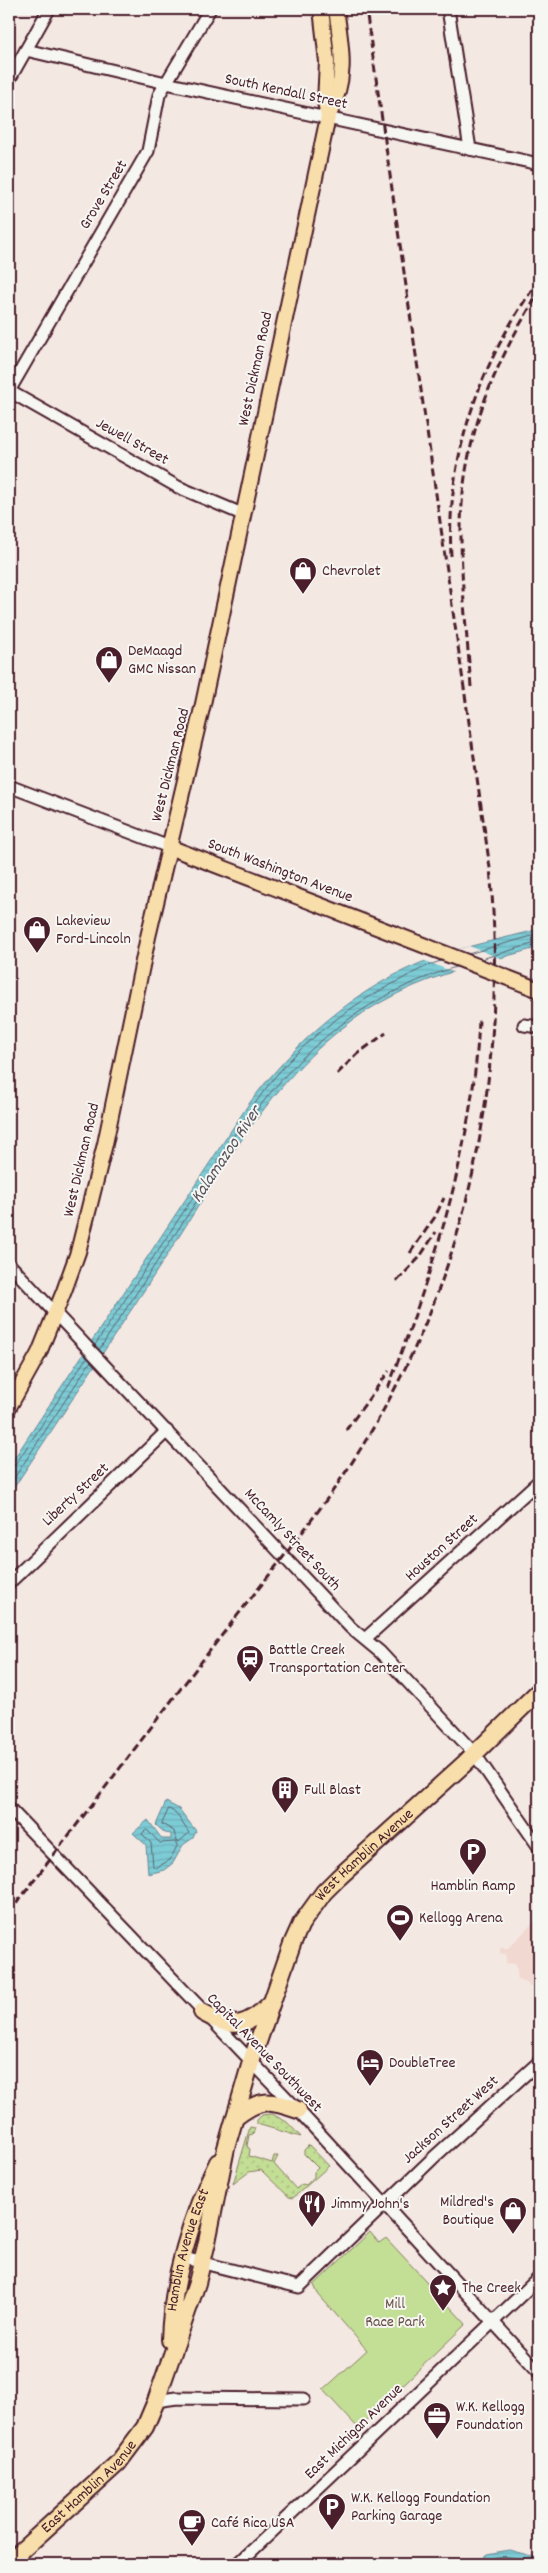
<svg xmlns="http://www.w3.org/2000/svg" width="548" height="2573" font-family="Dekko,sans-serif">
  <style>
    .built { fill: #f1d8d0 }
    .grass { fill: url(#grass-dots); stroke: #867e60 }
    .park { fill: #c3de95; stroke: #867e60 }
    .water { fill: url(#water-rules); stroke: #688792 }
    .pier { fill: #f4e8e3 }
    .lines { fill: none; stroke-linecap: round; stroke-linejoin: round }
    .shore { stroke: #5e646f; stroke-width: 1 }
    .minor-casing { stroke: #4a1f2b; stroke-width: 15 }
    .major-casing { stroke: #4a1f2b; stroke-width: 18 }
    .highway-casing { stroke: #4a1f2b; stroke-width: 20 }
    .minor { stroke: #f6f6f2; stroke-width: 11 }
    .major { stroke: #f8deab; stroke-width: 14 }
    .highway { stroke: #f8deab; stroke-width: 16 }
    .rail { stroke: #4a1f2b; stroke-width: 3; stroke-dasharray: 8 4; stroke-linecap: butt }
    .major-bridge-casing { stroke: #4a1f2b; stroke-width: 18; stroke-linecap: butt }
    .major-bridge { stroke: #f8deab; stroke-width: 14 }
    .labels { text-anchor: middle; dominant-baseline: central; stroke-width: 4; stroke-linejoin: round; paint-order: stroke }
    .street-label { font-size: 16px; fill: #4a1f2b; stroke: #f6f6f2 }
    .poi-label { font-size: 16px; fill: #4a1f2b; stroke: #f6f6f2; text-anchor: start }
    .park-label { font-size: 16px; fill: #684f46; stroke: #f6f6f2 }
    .water-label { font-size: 18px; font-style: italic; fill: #59535e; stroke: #f6f6f2 }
  </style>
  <defs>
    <pattern id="grass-dots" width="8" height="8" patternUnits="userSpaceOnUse" patternTransform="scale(1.25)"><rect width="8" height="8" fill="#c3de95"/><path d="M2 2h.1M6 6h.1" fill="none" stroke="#a9be81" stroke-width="1.8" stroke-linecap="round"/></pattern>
    <pattern id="water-rules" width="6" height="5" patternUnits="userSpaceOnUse" patternTransform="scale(1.25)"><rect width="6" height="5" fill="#7cccd6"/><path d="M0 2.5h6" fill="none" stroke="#6dafb8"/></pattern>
  </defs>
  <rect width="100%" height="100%" fill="#f4e8e3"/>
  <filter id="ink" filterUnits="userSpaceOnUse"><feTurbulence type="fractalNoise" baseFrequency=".02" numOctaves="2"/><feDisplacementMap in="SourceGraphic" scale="10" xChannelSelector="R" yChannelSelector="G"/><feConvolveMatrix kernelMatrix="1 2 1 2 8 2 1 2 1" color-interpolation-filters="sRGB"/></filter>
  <g filter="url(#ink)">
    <path class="built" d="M539,1917V1994L534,1987H529L528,1983L518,1979L516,1964L506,1963V1954L500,1953V1948H508Z"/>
    <g class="grass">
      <path d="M272,2114L287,2122L301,2137L257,2124V2120L262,2115Z"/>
      <path d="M250,2127L255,2128L253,2134L249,2135L247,2146L250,2149L249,2156L272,2163L274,2156H278L274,2164L296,2189L302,2184L306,2185L314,2177V2172L318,2168L304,2154V2150L309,2145L329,2166L293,2198L289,2197L261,2170L249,2172L233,2184Z"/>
    </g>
    <path class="park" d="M370,2232L379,2243L386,2238L466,2324L358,2428L323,2390L367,2350L318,2294L314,2285Z"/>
    <g class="water">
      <path d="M539,929V947C489,962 435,973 389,998C283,1053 225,1167 162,1263C111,1341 60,1418 9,1495V1466L248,1105C295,1042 357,986 433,958C467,945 504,939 539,929Z"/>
      <path d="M166,1802L179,1809L196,1831L193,1838L183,1845L173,1863L164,1870L148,1874L146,1845L133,1833L148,1820L162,1839H171V1834L165,1833L156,1825Z"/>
      <path d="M509,2550L539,2558V2564H475L487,2554Z"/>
    </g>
    <path class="pier" d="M469,946L505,960L458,974L423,960Z"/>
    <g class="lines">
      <g class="shore">
        <path d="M468,954L539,934"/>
        <path d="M481,959L539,942"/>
        <path d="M441,961C427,965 413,973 400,980C352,1004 308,1037 274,1078C253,1104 236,1133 218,1160V1163H222C239,1137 256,1109 277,1085C325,1029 385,988 456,967"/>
        <path d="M95,1345L202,1184L205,1183L206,1187L99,1350"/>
        <path d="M9,1468L15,1465L87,1357"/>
        <path d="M9,1486L91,1361"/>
        <path d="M169,1809L176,1813L189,1833L179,1842L176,1841L174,1831L162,1824Z"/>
        <path d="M147,1830L160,1843L175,1842L178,1844L170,1860L155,1868L153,1866L151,1843L142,1834Z"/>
        <path d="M483,2564C502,2548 519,2562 539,2563"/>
      </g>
      <defs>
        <g id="minor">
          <path d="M448,9L470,149"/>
          <path d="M26,50L166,83L539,164"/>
          <path d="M9,80L49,9"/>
          <path d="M9,391L148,151L159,95L210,9"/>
          <path d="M9,391L178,487L242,514"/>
          <path d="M9,786L169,847"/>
          <path d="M524,1025L539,1027"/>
          <path d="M9,1264L351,1628L380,1652L474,1753L539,1847"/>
          <path d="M9,1583L167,1431"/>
          <path d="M366,1638L539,1481"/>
          <path d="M9,1808L298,2110L539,2372"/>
          <path d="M184,2258L299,2287L432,2159L539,2062"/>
          <path d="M156,2401L177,2398L304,2399"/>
          <path d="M238,2564L539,2278"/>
        </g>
        <g id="major">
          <path d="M321,9L327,62L325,102L328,117"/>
          <path d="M169,847L392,933"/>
          <path d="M9,1407L39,1353L64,1291L78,1252L105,1144L148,937L203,704L328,117C348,78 342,50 336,9"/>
        </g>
        <g id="highway">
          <path d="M202,2012C233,2030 246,2028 271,2003"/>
          <path d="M236,2117C260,2098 269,2100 298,2110"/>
          <path id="s1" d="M170,2340C172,2280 191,2215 218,2162"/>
          <path id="s2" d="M9,2562L118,2463L145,2427L156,2401L197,2283L207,2242L226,2148L251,2062L292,1944L301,1924L324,1892L338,1878L464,1764L539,1691"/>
        </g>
      </defs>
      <use href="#minor" class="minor-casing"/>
      <use href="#major" class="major-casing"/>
      <use href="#highway" class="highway-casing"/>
      <use href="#minor" class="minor"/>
      <use href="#major" class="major"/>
      <use href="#highway" class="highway"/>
      <g class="rail">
        <path d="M451,556C446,456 481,360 539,280"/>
        <path d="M471,687C467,635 461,583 461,531C461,444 492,366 539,293"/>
        <path d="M337,1074L357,1054L386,1033"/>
        <path d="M410,1253L435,1217L444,1198"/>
        <path d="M397,1281L419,1258L436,1232"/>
        <path d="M388,1388C433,1270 474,1146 479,1019"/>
        <path d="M346,1430L389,1371"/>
        <path d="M9,1913C77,1825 144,1736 212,1648C258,1588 307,1530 349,1467C468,1285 509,1083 490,868L366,9"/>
      </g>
      <defs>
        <path id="major-bridge" d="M392,933L539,990"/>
      </defs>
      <use href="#major-bridge" class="major-bridge-casing"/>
      <use href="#major-bridge" class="major-bridge"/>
    </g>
  </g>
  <defs>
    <symbol id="shop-pin" viewBox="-11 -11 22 30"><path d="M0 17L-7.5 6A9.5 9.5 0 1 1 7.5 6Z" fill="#4a1f2b" stroke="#f6f6f2"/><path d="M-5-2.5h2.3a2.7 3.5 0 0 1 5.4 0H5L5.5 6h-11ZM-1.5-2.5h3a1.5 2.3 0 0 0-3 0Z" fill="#fff"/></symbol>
    <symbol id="station-pin" viewBox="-11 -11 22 30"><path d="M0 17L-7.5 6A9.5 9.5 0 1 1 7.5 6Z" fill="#4a1f2b" stroke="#f6f6f2"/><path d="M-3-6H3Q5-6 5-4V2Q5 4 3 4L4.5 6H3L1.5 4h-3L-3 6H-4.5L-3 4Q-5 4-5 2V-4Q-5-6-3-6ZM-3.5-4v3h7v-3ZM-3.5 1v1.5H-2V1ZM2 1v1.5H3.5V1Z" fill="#fff"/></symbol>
    <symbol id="building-pin" viewBox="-11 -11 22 30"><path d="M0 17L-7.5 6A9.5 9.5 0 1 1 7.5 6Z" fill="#4a1f2b" stroke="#f6f6f2"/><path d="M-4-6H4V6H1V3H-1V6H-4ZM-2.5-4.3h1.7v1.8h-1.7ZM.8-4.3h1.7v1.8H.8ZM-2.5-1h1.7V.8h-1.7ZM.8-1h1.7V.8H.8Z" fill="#fff"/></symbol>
    <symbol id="parking-pin" viewBox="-11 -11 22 30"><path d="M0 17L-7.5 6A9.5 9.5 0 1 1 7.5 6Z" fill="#4a1f2b" stroke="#f6f6f2"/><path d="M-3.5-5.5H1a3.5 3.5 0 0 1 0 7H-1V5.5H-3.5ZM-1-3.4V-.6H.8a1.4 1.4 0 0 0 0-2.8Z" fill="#fff"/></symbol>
    <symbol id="stadium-pin" viewBox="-11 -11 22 30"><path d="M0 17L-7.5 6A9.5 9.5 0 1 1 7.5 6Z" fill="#4a1f2b" stroke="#f6f6f2"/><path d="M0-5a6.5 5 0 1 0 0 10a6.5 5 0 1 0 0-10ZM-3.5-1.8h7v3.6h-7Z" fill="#fff"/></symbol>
    <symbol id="hotel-pin" viewBox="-11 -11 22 30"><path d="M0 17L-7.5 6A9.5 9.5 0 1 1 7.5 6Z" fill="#4a1f2b" stroke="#f6f6f2"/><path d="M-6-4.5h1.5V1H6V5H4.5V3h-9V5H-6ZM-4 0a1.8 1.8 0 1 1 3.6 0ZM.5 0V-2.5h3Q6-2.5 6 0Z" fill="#fff"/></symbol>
    <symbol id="restaurant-pin" viewBox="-11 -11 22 30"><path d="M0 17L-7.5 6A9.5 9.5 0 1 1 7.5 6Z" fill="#4a1f2b" stroke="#f6f6f2"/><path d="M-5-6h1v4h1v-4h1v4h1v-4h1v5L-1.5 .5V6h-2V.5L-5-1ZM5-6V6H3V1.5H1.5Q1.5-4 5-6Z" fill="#fff"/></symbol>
    <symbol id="sight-pin" viewBox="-11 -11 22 30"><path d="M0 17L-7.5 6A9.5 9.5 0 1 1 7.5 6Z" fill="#4a1f2b" stroke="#f6f6f2"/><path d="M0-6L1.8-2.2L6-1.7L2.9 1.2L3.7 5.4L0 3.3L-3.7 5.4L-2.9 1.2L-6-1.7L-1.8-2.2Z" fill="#fff"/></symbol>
    <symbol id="office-pin" viewBox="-11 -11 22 30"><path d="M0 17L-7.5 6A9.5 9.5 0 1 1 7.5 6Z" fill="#4a1f2b" stroke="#f6f6f2"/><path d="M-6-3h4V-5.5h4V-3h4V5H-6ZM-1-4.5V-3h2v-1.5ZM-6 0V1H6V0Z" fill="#fff"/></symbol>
    <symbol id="cafe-pin" viewBox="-11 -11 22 30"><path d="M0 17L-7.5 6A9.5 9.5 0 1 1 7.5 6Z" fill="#4a1f2b" stroke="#f6f6f2"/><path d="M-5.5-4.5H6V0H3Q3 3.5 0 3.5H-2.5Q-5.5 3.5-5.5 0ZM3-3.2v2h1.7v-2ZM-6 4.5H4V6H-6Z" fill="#fff"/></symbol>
  </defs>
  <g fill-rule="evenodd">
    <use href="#shop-pin" x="287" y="555" width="32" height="43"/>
    <use href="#shop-pin" x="93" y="644" width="32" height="43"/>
    <use href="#shop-pin" x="21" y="914" width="32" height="43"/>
    <use href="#station-pin" x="234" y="1643" width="32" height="43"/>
    <use href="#building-pin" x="269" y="1774" width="32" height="43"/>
    <use href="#parking-pin" x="457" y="1836" width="32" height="43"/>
    <use href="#stadium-pin" x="384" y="1902" width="32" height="43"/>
    <use href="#hotel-pin" x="354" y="2047" width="32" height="43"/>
    <use href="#restaurant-pin" x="296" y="2188" width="32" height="43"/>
    <use href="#shop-pin" x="497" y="2195" width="32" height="43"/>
    <use href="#sight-pin" x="427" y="2272" width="32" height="43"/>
    <use href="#office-pin" x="421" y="2400" width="32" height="43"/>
    <use href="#parking-pin" x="316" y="2491" width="32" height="43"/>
    <use href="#cafe-pin" x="176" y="2507" width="32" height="43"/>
  </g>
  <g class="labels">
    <g class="street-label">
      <text transform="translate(286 92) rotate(12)">South Kendall Street</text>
      <text transform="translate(104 195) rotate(-59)">Grove Street</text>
      <text transform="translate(256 369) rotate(-78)">West Dickman Road</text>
      <text transform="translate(132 442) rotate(29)">Jewell Street</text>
      <text transform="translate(171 765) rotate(-76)">West Dickman Road</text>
      <text transform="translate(280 871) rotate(21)">South Washington Avenue</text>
      <text transform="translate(82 1160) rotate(-77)">West Dickman Road</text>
      <text transform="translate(76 1495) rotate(-43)">Liberty Street</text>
      <text transform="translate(292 1540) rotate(47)">McCamly Street South</text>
      <text transform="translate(442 1548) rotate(-42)">Houston Street</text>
      <text stroke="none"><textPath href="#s2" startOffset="814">West Hamblin Avenue</textPath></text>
      <text transform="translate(264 2053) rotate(46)">Capital Avenue Southwest</text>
      <text transform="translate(451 2120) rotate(-42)">Jackson Street West</text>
      <text stroke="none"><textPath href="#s1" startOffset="92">Hamblin Avenue East</textPath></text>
      <text transform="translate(354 2432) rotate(-44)">East Michigan Avenue</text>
      <text stroke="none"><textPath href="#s2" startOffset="110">East Hamblin Avenue</textPath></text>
    </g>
    <g class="poi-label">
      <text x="322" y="571">Chevrolet</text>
      <text x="128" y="651">DeMaagd<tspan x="128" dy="18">GMC Nissan</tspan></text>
      <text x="56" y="921">Lakeview<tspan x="56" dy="18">Ford-Lincoln</tspan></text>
      <text x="269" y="1650">Battle Creek<tspan x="269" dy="18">Transportation Center</tspan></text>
      <text x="304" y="1790">Full Blast</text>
      <text x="473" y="1886" text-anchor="middle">Hamblin Ramp</text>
      <text x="419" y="1918">Kellogg Arena</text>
      <text x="389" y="2063">DoubleTree</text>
      <text x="494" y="2202" text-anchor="end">Mildred's<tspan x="494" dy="18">Boutique</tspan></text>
      <text x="331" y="2204">Jimmy John's</text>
      <text x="462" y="2288">The Creek</text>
      <text x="456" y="2407">W.K. Kellogg<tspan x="456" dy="18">Foundation</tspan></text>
      <text x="351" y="2498">W.K. Kellogg Foundation<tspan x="351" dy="18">Parking Garage</tspan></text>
      <text x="211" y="2523">Café Rica USA</text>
    </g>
    <g class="park-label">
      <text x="395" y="2304">Mill<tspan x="395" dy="18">Race Park</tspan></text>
    </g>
    <g class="water-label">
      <text transform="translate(227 1155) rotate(-56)">Kalamazoo River</text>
    </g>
  </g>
  <rect width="548" height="2573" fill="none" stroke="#f6f6f2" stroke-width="30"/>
  <rect x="15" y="15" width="518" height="2543" fill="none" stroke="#4a1f2b" stroke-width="2" filter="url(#ink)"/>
</svg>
